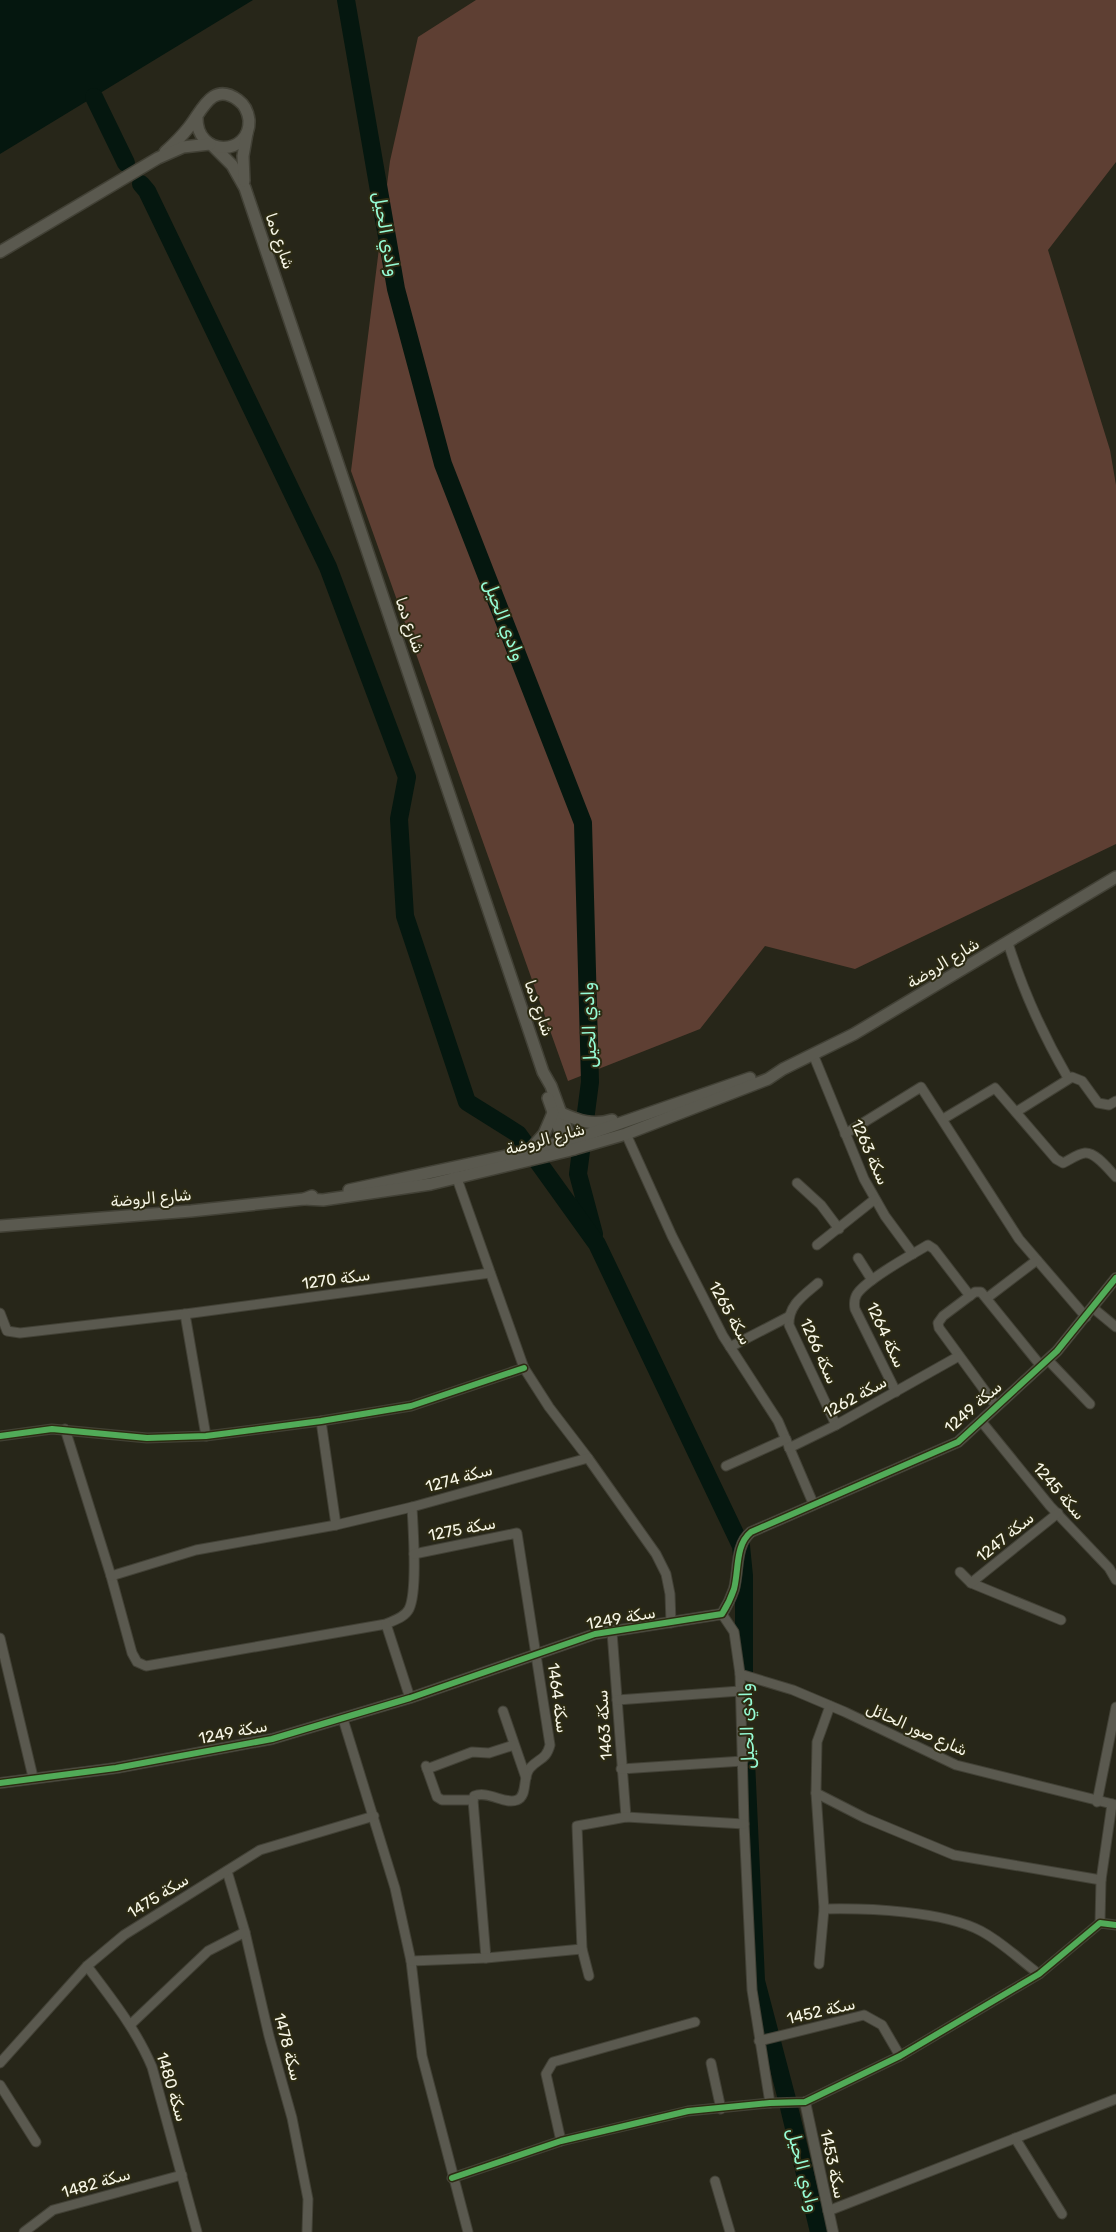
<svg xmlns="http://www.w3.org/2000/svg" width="1116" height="2232" font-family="Rubik,Cairo,sans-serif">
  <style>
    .green { fill: #5e3f33 }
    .water { fill: #05170f }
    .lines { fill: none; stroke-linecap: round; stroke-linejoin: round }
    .river { stroke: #05170f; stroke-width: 18 }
    .minor-casing { stroke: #424136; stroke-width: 11 }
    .tertiary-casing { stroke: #424136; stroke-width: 12 }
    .secondary-casing { stroke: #424136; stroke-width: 14 }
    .minor { stroke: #5a594f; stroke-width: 9 }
    .tertiary { stroke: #5a594f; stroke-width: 10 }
    .secondary { stroke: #5a594f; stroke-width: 11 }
    .cycleway-casing { stroke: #2d2b13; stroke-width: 9 }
    .cycleway { stroke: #51ab58; stroke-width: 6 }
    .labels { text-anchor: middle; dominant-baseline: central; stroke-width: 4; stroke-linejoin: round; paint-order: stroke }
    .street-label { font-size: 16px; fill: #f7f6e7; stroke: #2d2b13 }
    .water-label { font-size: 18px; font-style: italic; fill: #96fcd6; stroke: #2d2b13 }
  </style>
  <rect width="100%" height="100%" fill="#272619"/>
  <path class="green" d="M476,0H1116V162L1048,250L1110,450L1116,485V844L855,969L765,946L700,1029L568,1081L351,471L390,161L418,37Z"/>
  <path class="water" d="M0,0H253L0,154Z"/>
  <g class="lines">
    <g class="river">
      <path d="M346,0L396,289L443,464L583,823L590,1082L578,1174L594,1234"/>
      <path d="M94,97L126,163"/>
      <path d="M141,184L147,191L328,567L407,777L399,819L405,916L467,1102L518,1134L597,1244L741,1546L744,1576V1695"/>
      <path d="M746,1761L756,1981L788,2103L819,2232"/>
    </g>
    <defs>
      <g id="minor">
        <path d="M1008,943C1023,991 1043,1035 1068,1078"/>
        <path d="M813,1054L864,1179L885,1216L913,1254"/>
        <path d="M1016,1112L1072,1077L1082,1081L1098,1103L1109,1105L1116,1101"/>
        <path d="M943,1119L995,1088L1056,1159L1063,1163C1070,1160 1077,1154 1085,1153C1096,1152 1109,1170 1116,1177"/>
        <path d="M626,1134L672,1236L723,1336L778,1421L813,1503"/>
        <path d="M845,1134L921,1087L1019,1239L1086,1317"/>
        <path d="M455,1173L524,1368L549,1407L588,1458L656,1554L666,1574L670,1594L671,1623"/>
        <path d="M797,1183L821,1205L839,1229"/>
        <path d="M817,1245L875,1199"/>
        <path d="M858,1258L872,1280"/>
        <path d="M818,1283C804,1295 788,1305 789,1325L836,1425"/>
        <path d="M987,1298L1037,1260"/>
        <path d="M1093,1308L1116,1327"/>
        <path d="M0,1313L7,1331L20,1333L185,1314L490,1273"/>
        <path d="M185,1314L206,1436"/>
        <path d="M730,1347L788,1317"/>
        <path d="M1048,1360L1090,1404"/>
        <path d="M896,1392L855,1309C854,1304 854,1299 857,1294C867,1279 911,1255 928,1245L934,1249L970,1296"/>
        <path d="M996,1406L939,1328L938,1323L943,1316L975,1292H981L1041,1366"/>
        <path d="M321,1421L336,1525"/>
        <path d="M981,1421L1050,1506L1109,1568L1116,1580"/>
        <path d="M65,1429L111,1576L132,1653L137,1662L146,1666L386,1624C395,1620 405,1617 409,1609C418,1591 413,1528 412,1507"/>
        <path d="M0,1436L52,1429L147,1438L206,1436L321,1421L411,1406L524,1368"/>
        <path d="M789,1448L836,1425L959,1356"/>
        <path d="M726,1466L786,1439"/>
        <path d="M414,1554L517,1533L550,1745C546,1760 539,1758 530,1768C522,1777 528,1796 517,1800C505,1805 488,1790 474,1796L473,1800"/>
        <path d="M960,1572L971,1583L1061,1620"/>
        <path d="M111,1576L196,1550L336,1525L412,1507L588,1458"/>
        <path d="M971,1583L1058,1513"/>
        <path d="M722,1614L734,1632L740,1674L744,1824L752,1990L770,2103"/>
        <path d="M386,1624L410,1698"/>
        <path d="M612,1632L626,1817"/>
        <path d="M0,1638L33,1777"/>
        <path d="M740,1674L793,1690L845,1712L956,1765L1116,1805"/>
        <path d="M617,1700L740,1691"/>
        <path d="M503,1711L526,1778"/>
        <path d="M343,1719L395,1888L411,1961L422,2056L468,2232"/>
        <path d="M426,1766L437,1797L442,1800H473"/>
        <path d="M427,1769L472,1752L489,1753L514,1745"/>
        <path d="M621,1769L743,1761"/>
        <path d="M816,1793L865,1818L954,1855L1101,1880"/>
        <path d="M473,1800L486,1958"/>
        <path d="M1097,1802L1116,1707"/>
        <path d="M227,1871L245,1932L269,2036L292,2118L308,2199L307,2232"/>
        <path d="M824,1909C868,1908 943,1911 981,1931C1002,1942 1020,1960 1039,1974"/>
        <path d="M1100,1923L1101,1880L1112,1804"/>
        <path d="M411,1961L486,1958L582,1949"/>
        <path d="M819,1964L824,1909L816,1793L817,1742L830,1706"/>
        <path d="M87,1966C111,1998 136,2029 152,2067L197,2232"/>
        <path d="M589,1976L582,1949L577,1826L626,1817L744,1824"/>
        <path d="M130,2025L208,1951L245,1932"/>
        <path d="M759,2041L864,2015L882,2025L900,2056"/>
        <path d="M0,2063L87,1966L124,1935L260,1850L374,1816"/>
        <path d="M711,2063L721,2109"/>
        <path d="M0,2085L36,2142"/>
        <path d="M1015,2138L1062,2214"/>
        <path d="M561,2141L546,2074L553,2062L695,2022"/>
        <path d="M452,2178L561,2141L688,2111L770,2103L805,2102L900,2056L1039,1974L1100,1923L1116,1925"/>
        <path d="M715,2181L730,2232"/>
        <path d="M828,2211L1116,2099"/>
        <path d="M24,2232L53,2210L182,2175"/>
      </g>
      <g id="tertiary">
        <path d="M0,1783L116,1768L272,1739L410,1698L595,1634L722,1614C727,1606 731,1598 734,1589C739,1570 735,1545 751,1532L958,1442L1057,1351L1116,1278"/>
        <path d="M805,2102L833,2232"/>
      </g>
      <g id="secondary">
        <path d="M213,146L232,165L245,188L543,1072L551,1086L574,1149"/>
        <path d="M165,152C174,144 182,136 189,127C202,111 212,81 238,100C245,105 248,112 249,120C251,156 196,158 197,117"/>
        <path d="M244,181L243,156L247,133"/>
        <path d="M0,252L158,158L183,147L210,144"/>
        <path d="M548,1098L566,1149"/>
        <path d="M561,1113C579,1121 593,1126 612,1120"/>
        <path d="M529,1151L544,1134L553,1113"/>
        <path d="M349,1190L529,1151L583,1136L750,1078"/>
        <path d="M304,1199L323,1200L431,1184L567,1151L626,1134L768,1079L783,1069L854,1034L1116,877"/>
        <path d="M0,1226L191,1211L304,1199L312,1196"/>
      </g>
    </defs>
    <use href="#minor" class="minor-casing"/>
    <use href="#tertiary" class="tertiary-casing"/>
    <use href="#secondary" class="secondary-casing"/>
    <use href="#minor" class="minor"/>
    <use href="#tertiary" class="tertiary"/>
    <use href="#secondary" class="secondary"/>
    <defs>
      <g id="cycleway">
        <path d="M0,1436L52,1429L147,1438L206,1436L321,1421L411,1406L524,1368"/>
        <path d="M0,1783L116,1768L272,1739L410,1698L595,1634L722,1614C727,1606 731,1598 734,1589C739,1570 735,1545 751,1532L958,1442L1057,1351L1116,1278"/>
        <path d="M452,2178L561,2141L688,2111L770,2103L805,2102L900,2056L1039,1974L1100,1923L1116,1925"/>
      </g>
    </defs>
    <use href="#cycleway" class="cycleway-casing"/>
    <use href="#cycleway" class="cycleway"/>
  </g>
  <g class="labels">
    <g class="street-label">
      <text transform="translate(280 241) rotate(71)">شارع دما</text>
      <text transform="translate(410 625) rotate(71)">شارع دما</text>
      <text transform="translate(943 963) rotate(-31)">شارع الروضة</text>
      <text transform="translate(539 1008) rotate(71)">شارع دما</text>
      <text transform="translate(545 1139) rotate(-15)">شارع الروضة</text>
      <text transform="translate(870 1152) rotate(66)">سكة 1263</text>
      <text transform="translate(151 1198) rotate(-5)">شارع الروضة</text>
      <text transform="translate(336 1279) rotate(-8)">سكة 1270</text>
      <text transform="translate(730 1313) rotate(61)">سكة 1265</text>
      <text transform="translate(886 1335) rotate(65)">سكة 1264</text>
      <text transform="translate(819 1351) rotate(66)">سكة 1266</text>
      <text transform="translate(855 1397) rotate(-29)">سكة 1262</text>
      <text transform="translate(973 1407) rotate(-41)">سكة 1249</text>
      <text transform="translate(459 1478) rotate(-15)">سكة 1274</text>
      <text transform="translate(1059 1491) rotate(49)">سكة 1245</text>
      <text transform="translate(462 1529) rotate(-11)">سكة 1275</text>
      <text transform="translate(1005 1537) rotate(-39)">سكة 1247</text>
      <text transform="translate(621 1618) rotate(-10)">سكة 1249</text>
      <text transform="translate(558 1698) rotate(82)">سكة 1464</text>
      <text transform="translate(604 1725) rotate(-94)">سكة 1463</text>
      <text transform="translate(917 1729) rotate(24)">شارع صور الحائل</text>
      <text transform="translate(233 1732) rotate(-11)">سكة 1249</text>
      <text transform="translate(158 1896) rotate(-32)">سكة 1475</text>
      <text transform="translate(821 2011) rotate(-13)">سكة 1452</text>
      <text transform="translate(288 2047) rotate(75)">سكة 1478</text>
      <text transform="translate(172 2087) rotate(73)">سكة 1480</text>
      <text transform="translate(833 2164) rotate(78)">سكة 1453</text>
      <text transform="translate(96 2183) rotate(-16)">سكة 1482</text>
    </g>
    <g class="water-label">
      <text transform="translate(386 234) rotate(80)">وادي الحيل</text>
      <text transform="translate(504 620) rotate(69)">وادي الحيل</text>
      <text transform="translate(589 1025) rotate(-92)">وادي الحيل</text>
      <text transform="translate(747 1726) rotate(-92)">وادي الحيل</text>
      <text transform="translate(803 2170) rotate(76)">وادي الحيل</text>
    </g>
  </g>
</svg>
